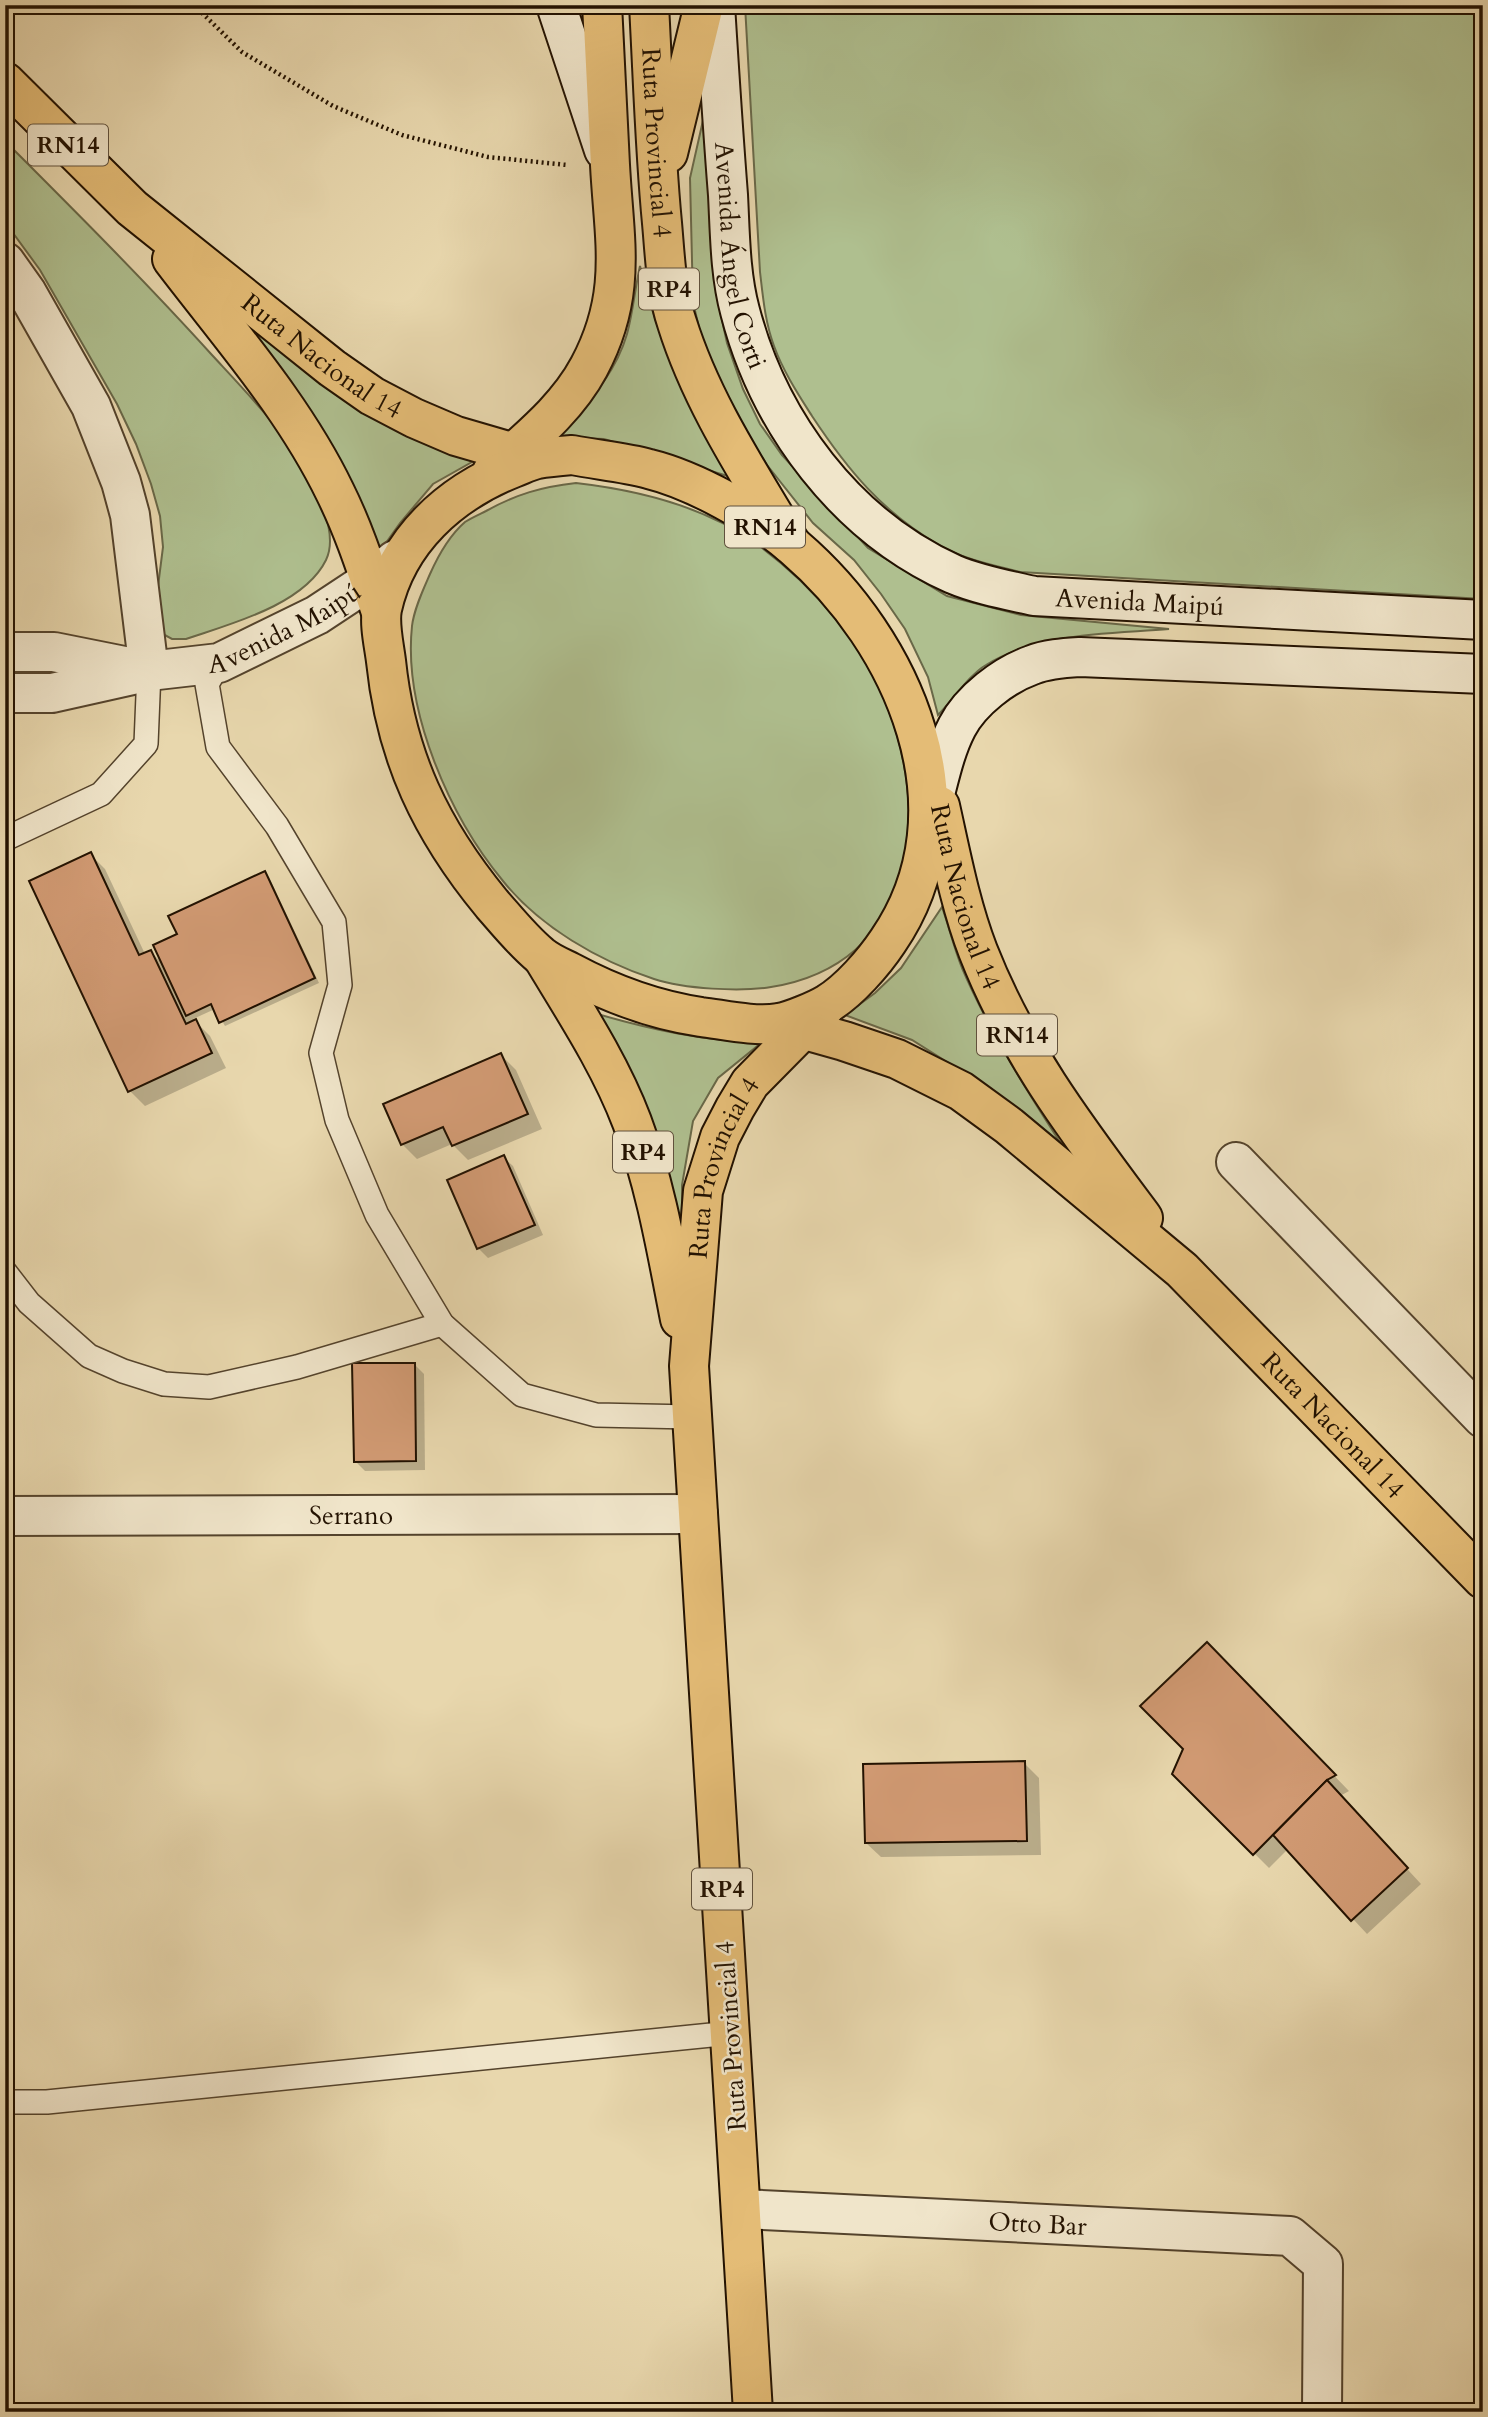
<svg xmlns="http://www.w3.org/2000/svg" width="1488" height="2417" font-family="Cardo,serif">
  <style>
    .green { fill: #afbf8f; stroke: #696848; stroke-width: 2 }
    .shadow { fill: #0003 }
    .building { fill: #d19a73; stroke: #231201; stroke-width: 2 }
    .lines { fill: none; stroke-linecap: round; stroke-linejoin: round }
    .lane-casing { stroke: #54432c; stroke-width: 26 }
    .street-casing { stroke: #54432c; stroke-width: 42 }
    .secondary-casing { stroke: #231201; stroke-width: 42 }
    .primary-casing { stroke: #231201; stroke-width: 42 }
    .highway-casing { stroke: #231201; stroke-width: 42 }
    .path { stroke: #231201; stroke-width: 4.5; stroke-dasharray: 2 3.5; stroke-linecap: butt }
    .lane { stroke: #f0e5ca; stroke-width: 23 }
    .street { stroke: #f0e5ca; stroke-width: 38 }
    .secondary { stroke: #f0e5ca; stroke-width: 38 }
    .primary { stroke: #e4bc76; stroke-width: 38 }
    .highway { stroke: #e4bc76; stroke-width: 38 }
    .labels { text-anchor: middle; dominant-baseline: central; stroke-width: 5; stroke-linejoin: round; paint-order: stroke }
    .shield { fill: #f0e5ca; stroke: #60513d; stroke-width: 2 }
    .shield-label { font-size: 24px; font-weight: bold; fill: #231201 }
    .street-label { font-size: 26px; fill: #231201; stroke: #f0e5ca }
  </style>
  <rect width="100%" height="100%" fill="#e8d7ad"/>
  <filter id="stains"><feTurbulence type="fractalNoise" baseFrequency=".00286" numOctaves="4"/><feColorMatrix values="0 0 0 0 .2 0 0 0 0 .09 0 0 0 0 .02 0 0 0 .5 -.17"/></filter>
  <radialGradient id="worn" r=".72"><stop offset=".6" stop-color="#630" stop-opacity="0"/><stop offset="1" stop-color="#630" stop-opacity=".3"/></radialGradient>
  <g class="green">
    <path d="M745,5H1483V599L1020,572C993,565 963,559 939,545C883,513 847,469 812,416C798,394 783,371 774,346C765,322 763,297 760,272Z"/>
    <path d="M704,116L717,297L727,343L743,389L760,424L782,455L868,548L947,596L1021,615L1169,629C1108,634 1040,632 986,665C970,674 952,701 938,715L928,677L905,629L881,594L854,560L813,523L767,465L731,408L704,349L693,302L690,178Z"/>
    <path d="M5,141C75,211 145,281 212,355C237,382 263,409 285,438C305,464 342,528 326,560C304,605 230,624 186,639H172L161,633L155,610L163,547L160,516L151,484L136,444L117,404L40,270L5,222Z"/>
    <path d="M640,266C659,343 688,409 731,477L604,439L558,437C585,405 615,376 627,334C633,312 635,288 640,266Z"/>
    <path d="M238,319L283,353L479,458L433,484L400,523L378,554Z"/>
    <path d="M576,483C637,490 703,506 754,542C811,583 861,640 887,706C932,820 914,964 771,987C740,992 684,989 654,979C599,961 540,927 503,881C450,817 403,711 412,626C414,609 423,590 430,574C438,556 450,535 465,522C471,518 480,514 486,511C517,494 541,487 576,483Z"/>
    <path d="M942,907C949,927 954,948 962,968C991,1035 1031,1098 1071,1159L985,1086L912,1040L845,1015L875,993L901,968Z"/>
    <path d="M594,1013C652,1030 700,1040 761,1043L718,1078L693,1121L682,1185V1253Z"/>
  </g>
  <g class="shadow">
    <path d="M90,854L105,869L145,954L151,952L164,965L179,935L265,873L269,877L319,983L225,1026L215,1009L193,1019L210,1036L226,1068L145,1106L130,1091L31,882Z"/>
    <path d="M501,1055L516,1070L542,1129L468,1160L452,1144L417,1159L402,1144Z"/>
    <path d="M503,1157L513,1166L543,1235L488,1258L478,1248Z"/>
    <path d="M414,1364L424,1374L425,1470L365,1471L355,1461Z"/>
    <path d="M1207,1644L1349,1791L1340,1796L1421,1884L1367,1934L1288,1849L1269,1868L1174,1773L1185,1749Z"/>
    <path d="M1024,1763L1039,1778L1041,1855L881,1857L866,1843Z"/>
  </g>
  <g class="building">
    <path d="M91,852L139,955L151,950L186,1024L196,1019L212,1053L128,1092L29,881Z"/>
    <path d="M265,871L315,978L219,1023L211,1004L186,1016L153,945L177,934L168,916Z"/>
    <path d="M501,1053L528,1114L452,1146L443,1127L401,1145L383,1104Z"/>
    <path d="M504,1155L535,1225L477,1249L447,1180Z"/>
    <path d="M352,1363H415L416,1461L354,1462Z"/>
    <path d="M1207,1642L1336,1775L1327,1780L1253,1855L1172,1774L1183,1749L1140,1706Z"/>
    <path d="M1025,1761L1027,1841L865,1843L863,1764Z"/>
    <path d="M1327,1780L1408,1868L1351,1921L1273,1835Z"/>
  </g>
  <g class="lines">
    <defs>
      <g id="lane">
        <path d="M219,663L207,684L218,747L277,826L334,922L340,985L321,1053L337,1120L377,1215L442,1324L522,1395L596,1415L692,1417"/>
        <path d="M5,839L101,794L146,744L149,671"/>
        <path d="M5,1272L29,1303L89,1356L123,1371L164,1384L209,1387L297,1367L442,1324"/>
        <path d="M5,2102H47L731,2033"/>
      </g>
      <g id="street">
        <path d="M5,262L27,293L91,406L121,482L130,515L149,671"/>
        <path id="s1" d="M5,652H54L149,671L219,663L317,615L370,580L395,560"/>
        <path d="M5,693H52L137,674"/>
        <path d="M1236,1162L1483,1418"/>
        <path id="s2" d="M5,1516L698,1514"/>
        <path id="s3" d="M742,2209L1290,2236L1323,2264L1322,2412"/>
      </g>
      <g id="secondary">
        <path d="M556,5L604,150"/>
        <path id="s4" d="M715,5C719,69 723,132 728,195C730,233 730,274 740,311C769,423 846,526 953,574C979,585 1007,590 1034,596L1483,620"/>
        <path d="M929,816C938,786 943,754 957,727C971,700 1004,675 1032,665C1047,659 1064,658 1080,657L1483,674"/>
      </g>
      <g id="primary">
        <path id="s5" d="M649,5C653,78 655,151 662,223C665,256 666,291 677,323C702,403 749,473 791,544"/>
        <path d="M668,153L704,5"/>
        <path d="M492,472C527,440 566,410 589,367C628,294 614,241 610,165C607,111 605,58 602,5"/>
        <path d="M543,958C575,1011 610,1064 632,1122C656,1186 667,1253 680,1319"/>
        <path id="s6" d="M753,2412L689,1366L703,1191L720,1137L735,1108L750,1083L824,1008"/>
      </g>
      <g id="highway">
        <path id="s7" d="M5,82L132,208L332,368L372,396L414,418L456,436L535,459"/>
        <path d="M172,259C229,334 294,407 335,492C354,530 367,571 381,612"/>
        <path d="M572,455C597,460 624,462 649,469C694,480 759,516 794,547C904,641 978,810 888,941C874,962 849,991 827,1004C817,1010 791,1021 779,1023C754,1027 725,1020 701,1017C654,1010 611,994 570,972C560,967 548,962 540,955C522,940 507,921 492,904C431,830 396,757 386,661C384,645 379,624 382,609C397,540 450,493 513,468C521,465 529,461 537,459C548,457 560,456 572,455Z"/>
        <path id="s8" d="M940,806C951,855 960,904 978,951C1018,1053 1078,1131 1143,1218"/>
        <path id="s9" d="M780,1023L844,1041L897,1059L961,1091L1009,1126L1182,1270L1483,1579"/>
      </g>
    </defs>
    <use href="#lane" class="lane-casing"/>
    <use href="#street" class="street-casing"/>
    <use href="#secondary" class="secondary-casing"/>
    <use href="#primary" class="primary-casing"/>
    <use href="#highway" class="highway-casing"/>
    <path class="path" d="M194,5L242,52L333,106L402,135L488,157L567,165"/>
    <use href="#lane" class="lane"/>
    <use href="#street" class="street"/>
    <use href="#secondary" class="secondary"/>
    <use href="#primary" class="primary"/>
    <use href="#highway" class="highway"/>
  </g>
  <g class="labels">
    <g class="shield">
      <rect x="28" y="124.5" width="80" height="41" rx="5"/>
      <rect x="639" y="268.5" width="60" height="41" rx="5"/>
      <rect x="725" y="506.5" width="80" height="41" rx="5"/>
      <rect x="977" y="1014.5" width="80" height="41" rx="5"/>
      <rect x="613" y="1131.5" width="60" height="41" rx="5"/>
      <rect x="692" y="1868.5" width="60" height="41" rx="5"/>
    </g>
    <g class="shield-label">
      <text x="68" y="145">RN14</text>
      <text x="669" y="289">RP4</text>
      <text x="765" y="527">RN14</text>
      <text x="1017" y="1035">RN14</text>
      <text x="643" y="1152">RP4</text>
      <text x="722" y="1889">RP4</text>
    </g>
    <g class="street-label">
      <text stroke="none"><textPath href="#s5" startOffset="138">Ruta Provincial 4</textPath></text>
      <text stroke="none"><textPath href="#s4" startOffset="252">Avenida Ángel Corti</textPath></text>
      <text stroke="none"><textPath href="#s7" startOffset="420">Ruta Nacional 14</textPath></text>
      <text stroke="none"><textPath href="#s4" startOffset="847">Avenida Maipú</textPath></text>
      <text stroke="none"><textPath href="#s1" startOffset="290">Avenida Maipú</textPath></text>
      <text stroke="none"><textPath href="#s8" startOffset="94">Ruta Nacional 14</textPath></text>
      <text stroke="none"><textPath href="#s6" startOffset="1251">Ruta Provincial 4</textPath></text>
      <text stroke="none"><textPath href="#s9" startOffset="695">Ruta Nacional 14</textPath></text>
      <text stroke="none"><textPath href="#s2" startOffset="346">Serrano</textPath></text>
      <text transform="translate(731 2036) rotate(-94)">Ruta Provincial 4</text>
      <text stroke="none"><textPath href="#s3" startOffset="296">Otto Bar</textPath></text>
    </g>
  </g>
  <rect width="1488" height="2417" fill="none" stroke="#e8d7ad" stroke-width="28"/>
  <rect x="7" y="7" width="1474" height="2403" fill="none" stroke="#231201" stroke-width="3.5"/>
  <rect x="14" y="14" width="1460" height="2389" fill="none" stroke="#231201" stroke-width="2"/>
  <rect width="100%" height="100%" filter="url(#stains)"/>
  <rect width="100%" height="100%" fill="url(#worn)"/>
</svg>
